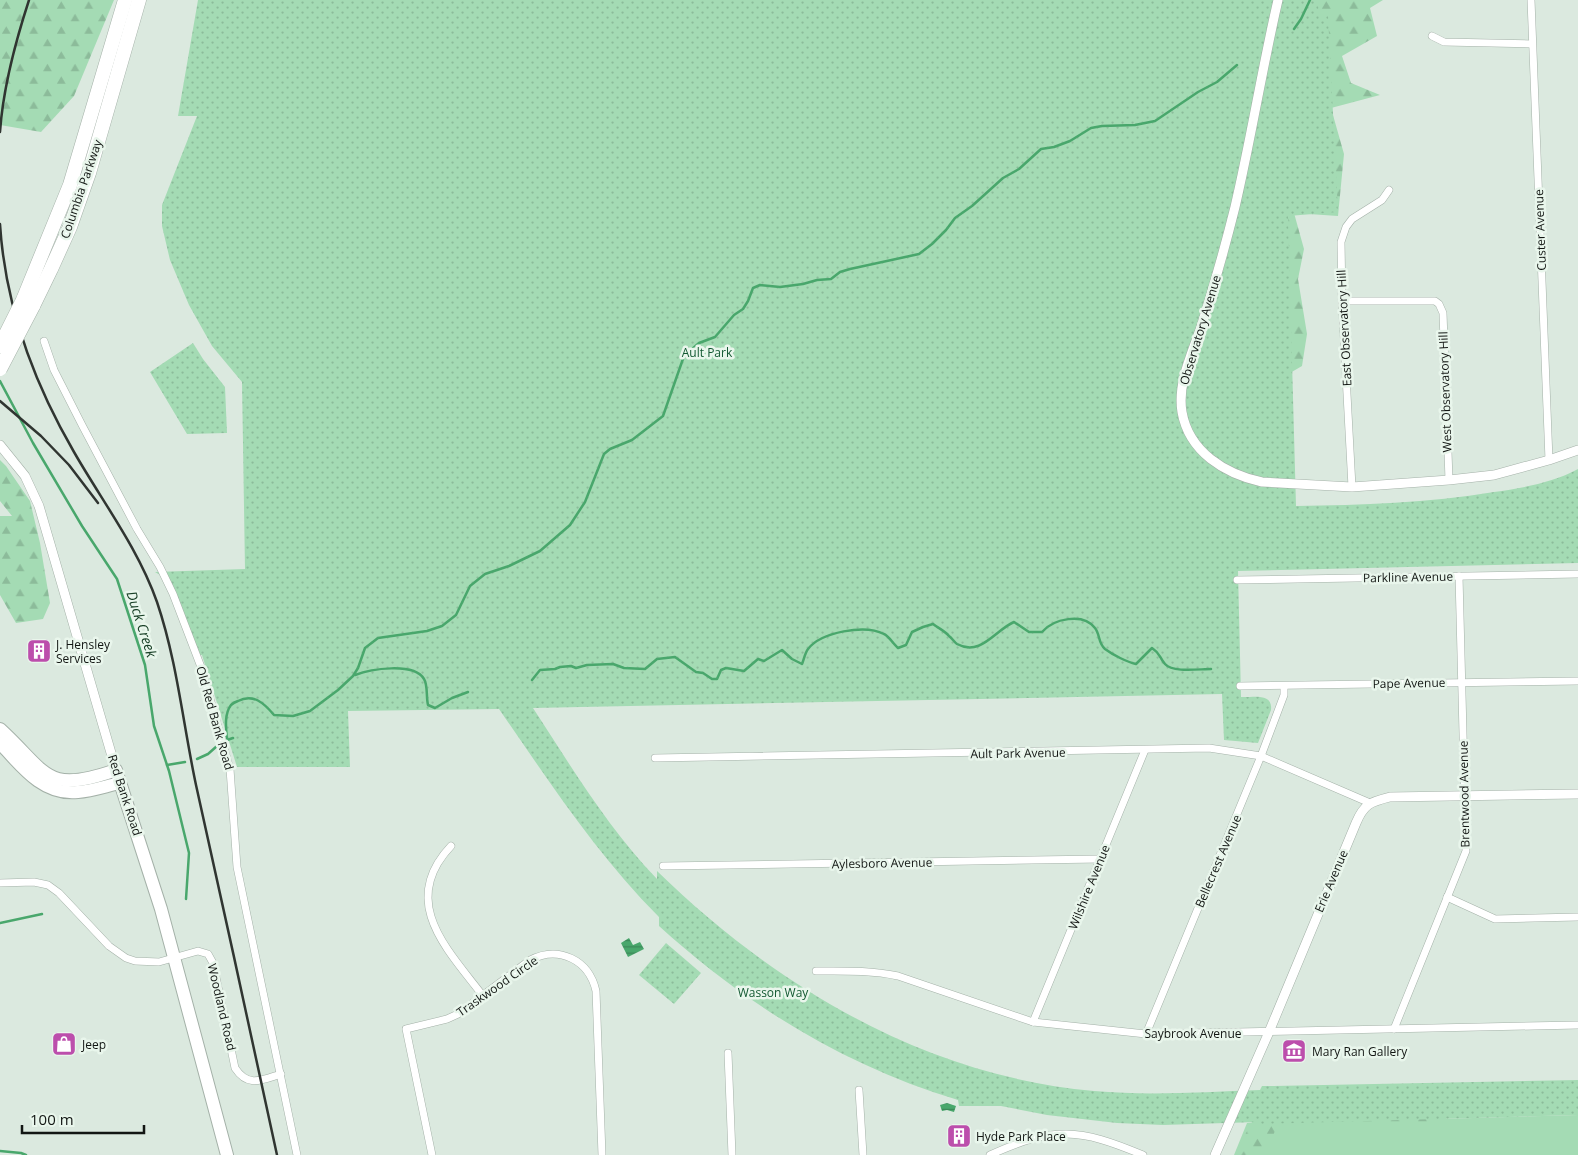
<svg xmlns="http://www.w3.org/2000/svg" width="1578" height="1155" font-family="'Open Sans',sans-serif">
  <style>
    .grass { fill: #a4dbb4 }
    .forest { fill: url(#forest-firs) }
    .park { fill: url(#park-dots) }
    .water { fill: url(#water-rules) }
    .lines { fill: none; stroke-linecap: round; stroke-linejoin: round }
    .stream { stroke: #49a76c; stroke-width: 2.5 }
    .minor-casing { stroke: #a4b1a8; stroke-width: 8 }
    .tertiary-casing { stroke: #a4b1a8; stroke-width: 10 }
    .trunk-casing { stroke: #a4b1a8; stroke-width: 14 }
    .motorway-casing { stroke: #a4b1a8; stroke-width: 15 }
    .minor { stroke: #fff; stroke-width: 7 }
    .tertiary { stroke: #fff; stroke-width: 9 }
    .trunk { stroke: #fff; stroke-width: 12 }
    .motorway { stroke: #fff; stroke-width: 14 }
    .rail { stroke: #303531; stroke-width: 2.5 }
    .motorway-bridge-casing { stroke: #a4b1a8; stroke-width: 15; stroke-linecap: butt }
    .motorway-bridge { stroke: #fff; stroke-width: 14 }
    .labels { text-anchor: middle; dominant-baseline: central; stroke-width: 5; stroke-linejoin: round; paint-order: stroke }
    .street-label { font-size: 12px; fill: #121613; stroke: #e9f6ec }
    .park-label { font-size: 12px; fill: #125831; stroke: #e9f6ec }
    .poi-label { font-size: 12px; fill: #121613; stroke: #e9f6ec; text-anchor: start }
    .water-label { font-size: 14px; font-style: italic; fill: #1a4128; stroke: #e9f6ec }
  </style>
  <defs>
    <pattern id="forest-firs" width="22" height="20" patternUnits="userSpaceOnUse" patternTransform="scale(1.25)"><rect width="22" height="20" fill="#a4dbb4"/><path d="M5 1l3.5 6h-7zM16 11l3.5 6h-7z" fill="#8cbb9a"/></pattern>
    <pattern id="park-dots" width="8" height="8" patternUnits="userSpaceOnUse" patternTransform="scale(1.25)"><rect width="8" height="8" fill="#a4dbb4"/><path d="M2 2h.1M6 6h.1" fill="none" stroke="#8cbb9a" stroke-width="1.8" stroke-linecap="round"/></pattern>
    <pattern id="water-rules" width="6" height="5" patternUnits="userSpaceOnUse" patternTransform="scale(1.25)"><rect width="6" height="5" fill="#49a76c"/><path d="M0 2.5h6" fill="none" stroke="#3b8758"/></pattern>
  </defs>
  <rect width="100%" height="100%" fill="#dbe9df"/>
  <path class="grass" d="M1578,1115V1155H1234L1247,1123L1257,1122V1124Z"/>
  <g class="forest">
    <path d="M0,0H114L74,96L41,132L0,125Z"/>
    <path d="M1289,0H1383L1370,8L1377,36L1342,56L1351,83L1380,95L1331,108L1344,154L1338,216L1294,213L1304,249L1298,279L1307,334L1302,366L1290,373L1224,291Z"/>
    <path d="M0,460L6,466L30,501L40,543L50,603L43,619L16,623L0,595V516H12L0,501Z"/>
    <path d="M1452,1111L1442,1124L1277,1126L1265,1155H1237L1236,1151L1255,1117Z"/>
  </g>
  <g class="park">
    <path d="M198,0H1318L1319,23L1328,15L1338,212L1288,216L1296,506C1362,505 1428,503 1494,492C1522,488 1552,483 1578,469V563L1238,571L1241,697C1252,698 1273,692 1271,710L1258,743L1224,740L1222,694L533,708C572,768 608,828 657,879V871C776,987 925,1076 1094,1091C1149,1096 1204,1092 1260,1090L1262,1086H1273L1578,1080V1115L1257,1124V1122L1163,1125L1117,1123L1047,1115L1001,1106H959L958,1100C845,1066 746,1005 659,926V917C596,854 549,781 499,709L348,711L350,767H237L202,655L193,656L181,616L160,575L155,572L245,569L242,382L212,346L189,305L170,260L162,226V205L197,116H178Z"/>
    <path d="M193,343L203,359L225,387L227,433L187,434L150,372Z"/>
    <path d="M666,943L701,973L674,1004L639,975Z"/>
  </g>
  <g class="water">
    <path d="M629,938L633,945L640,942L644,949L628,957L621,943Z"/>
    <path d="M947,1103L956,1106L954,1112L947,1110L942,1111L940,1105Z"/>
  </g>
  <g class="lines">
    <g class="stream">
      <path d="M1294,29L1301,19L1310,0"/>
      <path d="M0,381L33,443L82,526L117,579L145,665L154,726L169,771L189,853L186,899"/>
      <path d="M355,675C370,669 414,662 424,679C428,685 426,697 428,705L435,708L452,698L468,692"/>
      <path d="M532,680L540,670L555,669L560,667L571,666L576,668L587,665L613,664L624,668L645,669L657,659L675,657L696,672L703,673L712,679H717L721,670L726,668L744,671L758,659L764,661L782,650L792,659L802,664C804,659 805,653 808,649C821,632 865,624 884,634C889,636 893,644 898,648L906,645L912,632L923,627L933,624C938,628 945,631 949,636C952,638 954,642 957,644C981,657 995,630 1014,622L1029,632H1042C1053,619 1083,612 1095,628C1100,634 1098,643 1105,649C1113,655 1127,662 1136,664L1152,648C1161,654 1159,657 1165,664C1173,673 1199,669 1211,669"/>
      <path d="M233,738L227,740C226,729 224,714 231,705C233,703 235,702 238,701C253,693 264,703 274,715L293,716L310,711L338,690L353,676L358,668L365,648L378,638L427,631L442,626L456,615L470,586L485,574L509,566L540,551L570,525L585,502L604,454L610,449L632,440L663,416L684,356L699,343L715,337L734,315L743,309L748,301L753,288L760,285L780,287L803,284L817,280L831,279L840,272L850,269L919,254L932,244L946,230L955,218L972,206L1003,178L1019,169L1041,149L1054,147L1070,141L1091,128L1102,126L1135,125L1155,121L1198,92L1217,82L1237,65"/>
      <path d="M197,759L208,754L217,746"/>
      <path d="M167,765L185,762"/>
      <path d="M0,923L42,914"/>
      <path d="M0,1151L21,1153L26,1155"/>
    </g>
    <defs>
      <g id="minor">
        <path d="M1531,0L1549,460"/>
        <path d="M1432,36L1444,42L1532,44"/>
        <path d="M1342,301H1435L1439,304L1443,313L1449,480"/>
        <path d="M44,341L54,370L82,425L137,529L160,567L173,594L201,667L230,769L237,867L297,1155"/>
        <path d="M1352,487L1342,301L1341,242L1346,227L1352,219L1382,200L1389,190"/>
        <path d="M1237,580L1578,574"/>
        <path d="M1240,686L1578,681"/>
        <path d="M655,758L1209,748L1261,756L1370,803"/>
        <path d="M451,846C398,902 448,950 483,996"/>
        <path d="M663,866L1101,859"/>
        <path d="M0,883L34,882L48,885L59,893L109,946L126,958L135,961L159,962L198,951L208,954L213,963L235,1068C248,1088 262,1080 281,1074"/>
        <path d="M1447,897L1495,919L1578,917"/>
        <path d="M816,971C844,971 870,970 898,976L1033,1022L1146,1034L1578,1025"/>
        <path d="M1033,1022L1145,750"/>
        <path d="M1394,1029L1466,851L1459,576"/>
        <path d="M1146,1034L1261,756L1284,695V686"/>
        <path d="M728,1053L732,1155"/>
        <path d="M859,1090L863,1155"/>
        <path d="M432,1155L406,1029L447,1019L458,1014L530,960C559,945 589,960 596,991L602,1155"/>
        <path d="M990,1155C1054,1126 1079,1128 1143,1155"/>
      </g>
      <g id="tertiary">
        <path d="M1278,0C1262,69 1251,139 1235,207C1225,247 1214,286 1202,324C1193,352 1177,382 1182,412C1189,452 1225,474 1262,482L1352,487L1449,480L1494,475L1549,460L1578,450"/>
        <path d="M0,445L25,476L39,506L116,770"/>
        <path d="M1215,1155L1269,1032L1356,823C1364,804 1370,802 1390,797L1578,794"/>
      </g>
      <g id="trunk">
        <path d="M0,729C48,773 45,795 116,770L161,909L227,1155"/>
        <path d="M0,743C21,766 43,796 78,792C92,791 106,786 120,783"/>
      </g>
      <g id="motorway">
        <path d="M23,300L70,185L125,0"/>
        <path d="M33,306L51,269L70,227L89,173L139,0"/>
      </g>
    </defs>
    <use href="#minor" class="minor-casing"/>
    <use href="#tertiary" class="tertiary-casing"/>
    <use href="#trunk" class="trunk-casing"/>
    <use href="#motorway" class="motorway-casing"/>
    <use href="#minor" class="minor"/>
    <use href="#tertiary" class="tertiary"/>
    <use href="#trunk" class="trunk"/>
    <use href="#motorway" class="motorway"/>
    <g class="rail">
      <path d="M0,132C3,87 15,43 29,0"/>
      <path d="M0,224C5,304 34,383 74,452C102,501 138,548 157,602C177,661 183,724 196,785C223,908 251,1032 277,1155"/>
      <path d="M0,401L41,436L69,465L98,503"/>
    </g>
    <defs>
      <g id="motorway-bridge">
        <path d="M0,346L23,300"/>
        <path d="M0,369L33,306"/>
      </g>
    </defs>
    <use href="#motorway-bridge" class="motorway-bridge-casing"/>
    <use href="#motorway-bridge" class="motorway-bridge"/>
  </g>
  <defs>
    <symbol id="building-square" viewBox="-11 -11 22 22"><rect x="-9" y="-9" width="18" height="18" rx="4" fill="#bc4eac" stroke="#e9f6ec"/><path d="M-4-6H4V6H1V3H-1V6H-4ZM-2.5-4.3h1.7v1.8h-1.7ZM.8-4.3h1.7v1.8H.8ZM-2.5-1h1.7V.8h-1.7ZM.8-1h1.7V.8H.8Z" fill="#fff"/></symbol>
    <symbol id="shop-square" viewBox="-11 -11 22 22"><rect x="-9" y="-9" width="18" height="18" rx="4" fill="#bc4eac" stroke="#e9f6ec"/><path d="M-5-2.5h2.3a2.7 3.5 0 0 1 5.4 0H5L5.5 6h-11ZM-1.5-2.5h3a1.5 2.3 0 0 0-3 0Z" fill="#fff"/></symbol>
    <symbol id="museum-square" viewBox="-11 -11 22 22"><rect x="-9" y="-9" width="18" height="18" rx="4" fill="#bc4eac" stroke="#e9f6ec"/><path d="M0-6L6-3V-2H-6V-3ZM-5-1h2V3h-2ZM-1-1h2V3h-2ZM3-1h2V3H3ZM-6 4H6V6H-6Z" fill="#fff"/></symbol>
  </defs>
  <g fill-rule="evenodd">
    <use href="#building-square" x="25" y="637" width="28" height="28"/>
    <use href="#shop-square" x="50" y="1030" width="28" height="28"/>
    <use href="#museum-square" x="1280" y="1037" width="28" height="28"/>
    <use href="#building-square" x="945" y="1122" width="28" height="28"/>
  </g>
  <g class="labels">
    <g class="street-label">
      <text transform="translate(81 189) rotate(-71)">Columbia Parkway</text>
      <text transform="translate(1540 230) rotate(-92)">Custer Avenue</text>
      <text transform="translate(1344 328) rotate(-93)">East Observatory Hill</text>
      <text transform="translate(1200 330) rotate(-73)">Observatory Avenue</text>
      <text transform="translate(1445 392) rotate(-92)">West Observatory Hill</text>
      <text transform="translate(1408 577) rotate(-1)">Parkline Avenue</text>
      <text transform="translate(1409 683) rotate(-1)">Pape Avenue</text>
      <text transform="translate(215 718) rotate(74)">Old Red Bank Road</text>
      <text transform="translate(1018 753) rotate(-1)">Ault Park Avenue</text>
      <text transform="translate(1464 794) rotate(-91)">Brentwood Avenue</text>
      <text transform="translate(125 795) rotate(72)">Red Bank Road</text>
      <text transform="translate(1218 861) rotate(-67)">Bellecrest Avenue</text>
      <text transform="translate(882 863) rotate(-1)">Aylesboro Avenue</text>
      <text transform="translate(1331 881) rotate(-67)">Erie Avenue</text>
      <text transform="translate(1089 887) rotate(-68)">Wilshire Avenue</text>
      <text transform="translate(497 986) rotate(-35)">Traskwood Circle</text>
      <text transform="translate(222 1007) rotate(77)">Woodland Road</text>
      <text x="1193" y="1033">Saybrook Avenue</text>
    </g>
    <g class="park-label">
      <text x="707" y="352">Ault Park</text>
      <text x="773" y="992">Wasson Way</text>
    </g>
    <g class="poi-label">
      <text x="56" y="644">J. Hensley<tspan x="56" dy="14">Services</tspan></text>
      <text x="82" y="1044">Jeep</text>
      <text x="1312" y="1051">Mary Ran Gallery</text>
      <text x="976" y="1136">Hyde Park Place</text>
    </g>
    <g class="water-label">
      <text transform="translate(142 624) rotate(72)">Duck Creek</text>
    </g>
  </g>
  <path d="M22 1125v8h122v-8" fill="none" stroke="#121613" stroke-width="2.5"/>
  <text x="30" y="1125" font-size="15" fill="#121613" stroke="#e9f6ec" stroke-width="4" paint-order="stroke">100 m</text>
</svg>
